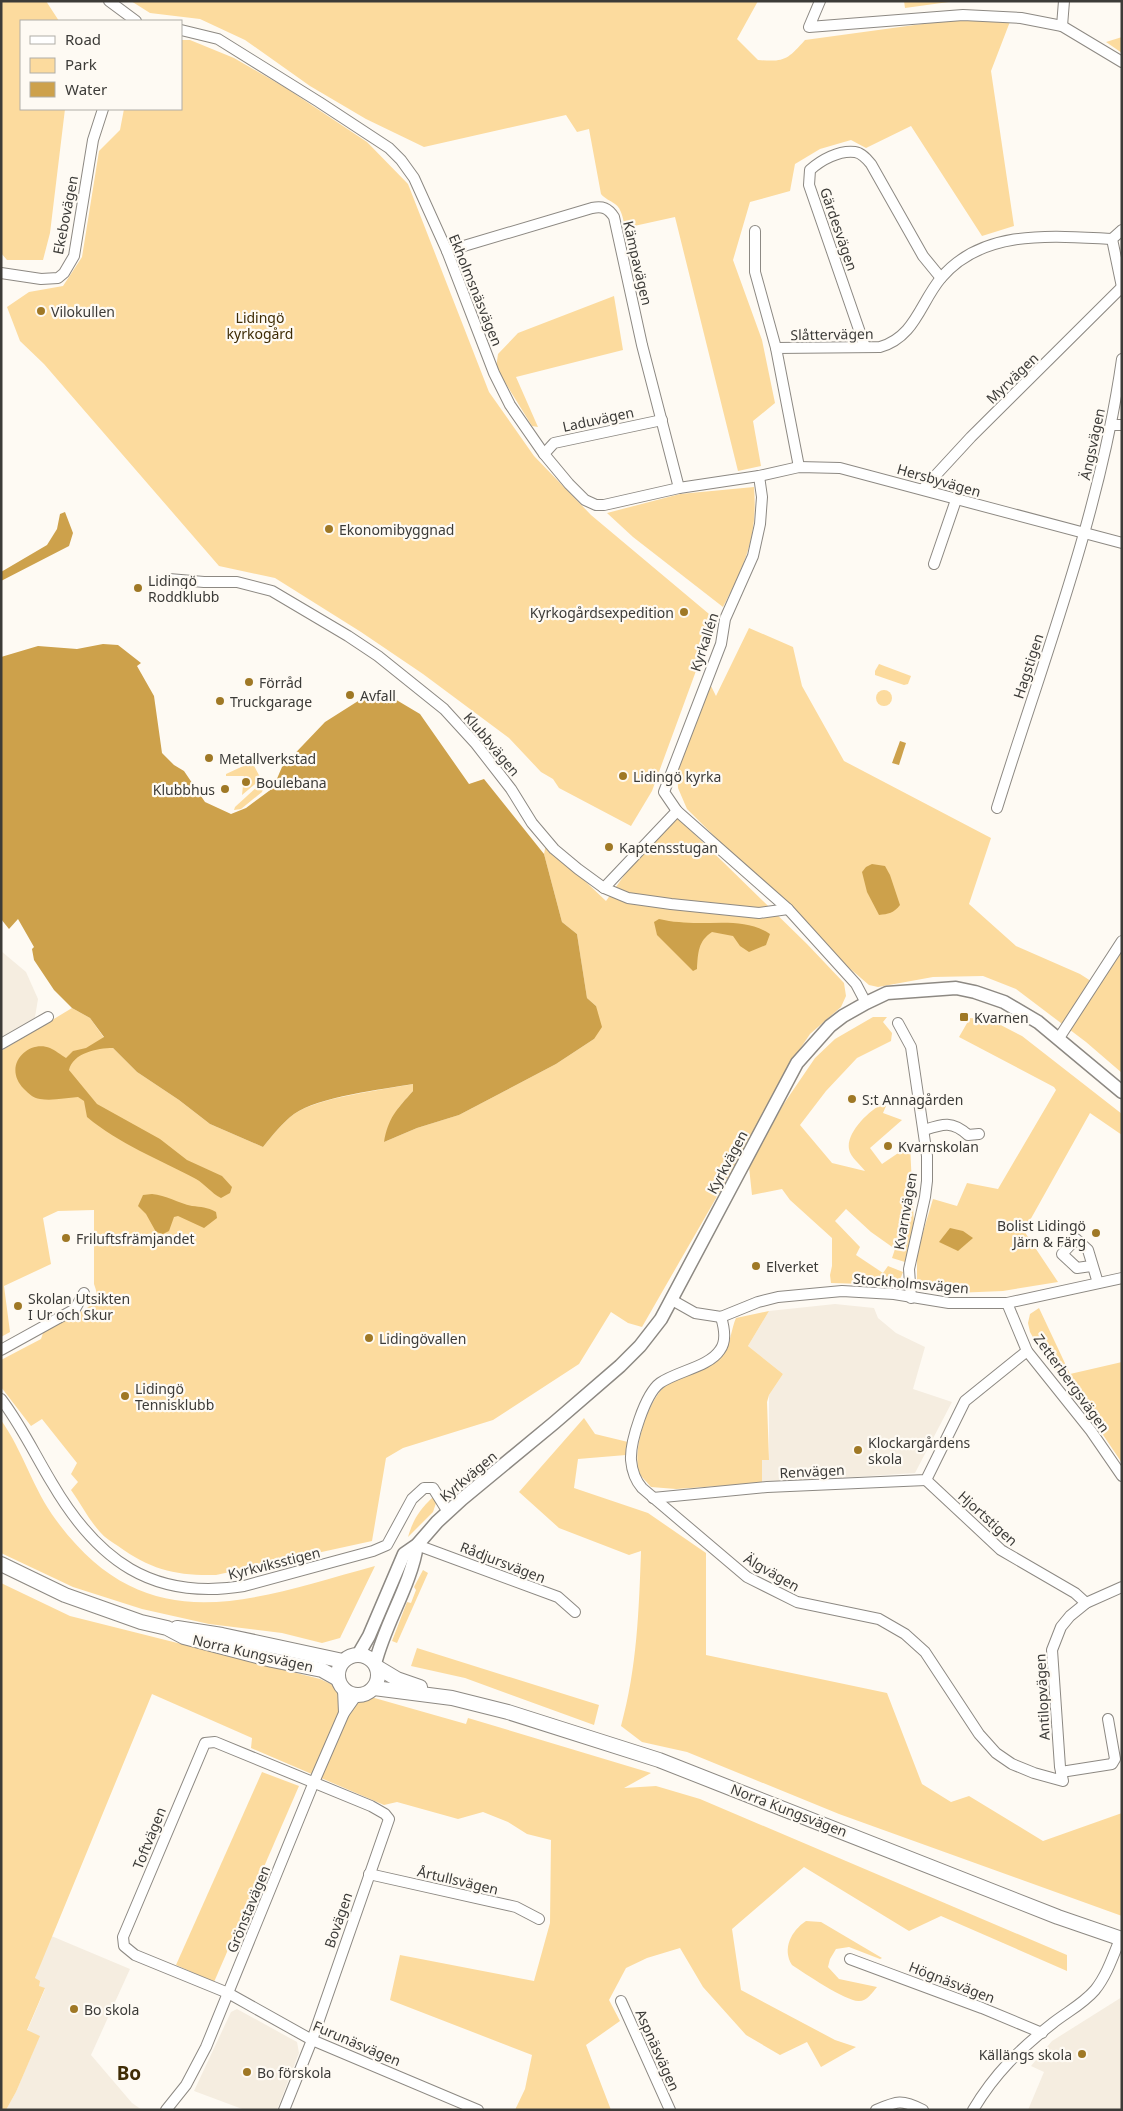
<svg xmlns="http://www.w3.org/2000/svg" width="1123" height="2111" font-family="'Noto Sans',sans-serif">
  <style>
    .built { fill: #f5ede0 }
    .green { fill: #fcdb9e }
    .water { fill: #cda14b }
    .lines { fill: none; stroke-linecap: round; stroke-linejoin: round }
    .minor-casing { stroke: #8d8983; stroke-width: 12 }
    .tertiary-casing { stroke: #8d8983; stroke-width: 15 }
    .secondary-casing { stroke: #8d8983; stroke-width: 16 }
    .minor { stroke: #fff; stroke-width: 10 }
    .tertiary { stroke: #fff; stroke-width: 12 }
    .secondary { stroke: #fff; stroke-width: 14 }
    .poi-dot { fill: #9f7825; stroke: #fefaf3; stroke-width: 2 }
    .labels { text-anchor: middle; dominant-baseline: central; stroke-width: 4.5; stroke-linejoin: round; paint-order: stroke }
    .street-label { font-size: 14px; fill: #3c3b38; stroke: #fefaf3 }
    .poi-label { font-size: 14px; fill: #3c3b38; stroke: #fefaf3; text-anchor: start }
    .park-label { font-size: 14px; fill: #3e2c05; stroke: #fefaf3 }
    .district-label { font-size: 19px; font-weight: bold; fill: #3f2c04; stroke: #fefaf3 }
  </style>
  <rect width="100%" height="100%" fill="#fefaf3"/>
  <g class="built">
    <path d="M1,951L26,972L38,999L33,1029L1,1048Z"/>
    <path d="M835,1304L874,1308L878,1318L896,1333L925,1347L913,1389L952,1402L915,1473L762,1483V1460H769V1395L783,1374L748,1346L769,1311Z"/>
    <path d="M49,1935L130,1969L91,2055L132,2103L142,2110H6L16,2092L39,2037L27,2031L45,1989L38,1986L35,1978Z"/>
    <path d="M1122,1997V2110H1028L1044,2072L1031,2066L1052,2041Z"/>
    <path d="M237,2009L297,2042L299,2053L277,2110H245L194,2091L231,2012Z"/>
  </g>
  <g class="green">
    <path d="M1,1H46L59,21H21V109H65L50,233L43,260H7L1,253Z"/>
    <path d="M131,1H758L737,39L758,60C785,62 787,60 805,40L966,18L1011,19L991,71L1014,226L982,236L911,126L866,148L851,140L820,149L795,164L790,191L750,202L733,260L762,340L775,403L753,421L761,466L738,471L675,217L625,228C623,219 622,209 615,204C610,200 605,199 601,194L589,129L577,132L566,115L424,147L366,119L310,86L245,40L200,19L150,13Z"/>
    <path d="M904,1H956L905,8Z"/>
    <path d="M1122,37V53L1106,42Z"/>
    <path d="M181,40H190L234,58L286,88L367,142L408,184L489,392L534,456L591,515L715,619L652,791L631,826L559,788L553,779L541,772L509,738L423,674L361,632L275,578L219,566L44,364L20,341L7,307L29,292L63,286L82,257L99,151L120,130L124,109H181Z"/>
    <path d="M614,296L623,350L516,377L538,427L532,426L496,368L498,354L518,333Z"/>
    <path d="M754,487C758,536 745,564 723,607L633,537L607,513L680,494Z"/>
    <path d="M749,628L793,647L802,686L844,761L991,838L969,904L1016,946L1080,974L1094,983L1122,944V1073L1086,1042L1016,989L983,976L933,977L878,987L869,985L833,954L687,809L678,788L677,766L709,682L716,696Z"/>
    <path d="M879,664L911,676L908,684L904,685L875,675V671Z"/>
    <circle cx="884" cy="698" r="8"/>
    <path d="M252,762L261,779L242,795L244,776H226V774Z"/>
    <path d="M258,786H260L263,789L262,792L241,809L234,810L235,807Z"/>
    <path d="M678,818L807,944L844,983L846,996L841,1007L810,1034L786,1070L746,1146L642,1327L628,1323L611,1312L579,1364L493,1420L403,1448L386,1458L372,1541L216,1575C177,1576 151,1570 118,1546C112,1542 105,1538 100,1532C89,1520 81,1504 71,1490L78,1482L71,1474L77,1463L42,1419L31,1426L1,1387V1360L41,1339L44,1330C57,1323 88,1312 95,1300C98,1294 96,1290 94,1284V1210L58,1211L43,1218L51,1264L4,1286L10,1332L1,1337V1051L72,1008L90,1018L107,1042L137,1072L179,1100L210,1124L263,1147C272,1136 282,1123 294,1114C319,1097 382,1090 413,1084V1091L399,1107L384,1142L417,1128L459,1115L556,1064L594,1039L596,1006L587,998L577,934L562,922L544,854L546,844L606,901L628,870Z"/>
    <path d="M873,1017H887L883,1022L892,1033L891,1041L857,1058L826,1091L800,1125L832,1163L865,1171C861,1165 850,1157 849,1149C846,1133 869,1110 883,1104L886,1106L883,1113L902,1120L870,1148L882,1164L910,1145L914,1225L908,1259L905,1262L892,1258L895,1249L871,1232L846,1209L835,1221L860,1247L856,1255L883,1273L888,1266L903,1272L898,1285L831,1283L830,1275L832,1266V1238L790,1200L782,1189L752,1195L749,1167L783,1105L815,1058L835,1039Z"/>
    <path d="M970,1018L991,1020L1022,1036L1122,1114V1135L1090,1113L1024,1231L1058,1282L1003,1291L954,1293L917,1288V1252L933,1199L957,1206L967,1183L998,1189L1056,1090L1054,1087L959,1037Z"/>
    <path d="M1039,1308L1070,1374L1122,1362V1463L1093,1420L1039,1348L1030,1332L1028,1323L1030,1314Z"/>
    <path d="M769,1311L748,1346L783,1374L769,1395L767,1402L769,1460H762V1483L676,1489L651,1487C648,1483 641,1477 639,1472C632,1450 648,1401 665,1386C680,1371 706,1368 722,1354C731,1345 731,1329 736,1318Z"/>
    <path d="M584,1418L595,1434L628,1442L626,1455L578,1459L574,1488L648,1513L706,1553V1655L887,1693L922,1784L951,1802L969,1796L1043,1841L1122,1813V1916L839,1814L687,1752L642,1742L621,1726C637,1668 639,1610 641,1551L629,1555L559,1528L519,1492Z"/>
    <path d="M1,1420C23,1451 33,1489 56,1520C147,1644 250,1600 375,1566L340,1638L322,1643L282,1633L209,1624L142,1609L73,1587L1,1553Z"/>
    <path d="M433,1497L436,1503L433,1512L408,1537C413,1520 419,1510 433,1497Z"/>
    <path d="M423,1570L428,1573L397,1643L392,1641L407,1602L411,1603L416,1590L414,1587Z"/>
    <path d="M1,1583L70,1616L320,1679L335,1686L339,1694L363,1699L371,1697L466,1724L468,1718L651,1773L624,1788L656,1786L700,1799L1067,1955V1971L941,1916L909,1931L804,1867L732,1929L741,1990L835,2040L856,2047L821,2067L807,2042L780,2055L746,2035L703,1987L680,1948L647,1958L626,1968L609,2000L620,2021L586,2045L611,2110H515L525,2089L532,2055L390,2000L400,1955L534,1981L550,1923L551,1840L527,1834L508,1822L483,1812L458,1819L397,1802L384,1805L251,1748L252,1738L152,1694L35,1978L40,1981L39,1986L45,1988L27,2030L40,2036L16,2092L6,2110H1Z"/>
    <path d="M417,1648L599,1705L594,1725L465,1678L411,1666Z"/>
    <path d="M262,1772L299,1786L214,1982L176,1965Z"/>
    <path d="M806,1921L821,1922L882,1958L880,1959L849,1947L836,1949L830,1959L828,1967L839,1979L877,1987C872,1993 867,2001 859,2001C847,2002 804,1973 792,1965C782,1949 791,1931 806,1921Z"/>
  </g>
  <g class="water">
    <path d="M65,512L73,533L69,546L1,581V572L47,545L57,529L60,514Z"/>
    <path d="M103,644L118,645L141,663L137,666L154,696L162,753L174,765L184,771L205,802L231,814L246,808L273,788L282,767L325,722L366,696L383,692L420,714L469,784L484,779L544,854L562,922L577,934L587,998L596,1006L602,1027L594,1039L556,1064L459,1115L417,1128L384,1142C388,1118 397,1109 413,1091V1084C383,1089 318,1097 294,1114C282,1123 272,1136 263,1147L210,1124L179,1100L137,1072L113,1048C97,1048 73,1053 69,1070L97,1104L160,1139L187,1160L222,1176L232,1187L230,1193L221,1198C211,1193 205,1184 196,1179C159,1159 119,1144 87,1117L84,1101L78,1097C66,1098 52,1101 40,1099C33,1098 29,1094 24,1089C1,1065 29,1039 50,1048C55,1050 61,1055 66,1058L73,1051L86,1048L104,1037L90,1018L72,1008L54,990L34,960L32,949L34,947L18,919L9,929L1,919V657L38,646L77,649Z"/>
    <path d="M900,741L906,743L899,765L892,763Z"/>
    <path d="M872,864L885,866L890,875L900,905C894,913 888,914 879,915L867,892L862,872L866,867Z"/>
    <path d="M659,919C666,920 672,922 679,922C709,926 744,916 770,934L766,945L749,952L740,946L733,936L712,932C698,941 698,953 697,969L693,971L657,935L654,922Z"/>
    <path d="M152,1194C166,1195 178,1203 192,1206C201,1207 207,1207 216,1212L217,1218L204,1228L178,1216L174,1217L169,1231L163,1234L156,1232L146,1214L138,1206L143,1195Z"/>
    <path d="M950,1228L963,1231L973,1238L958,1251L939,1242Z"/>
  </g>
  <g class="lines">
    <defs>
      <g id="minor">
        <path d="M109,1L136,21"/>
        <path d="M820,1L809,27L963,15L1021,18L1062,26L1122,62"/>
        <path d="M1062,26L1064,1"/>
        <path d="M181,30L218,39L319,102L389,148L401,160L414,178L447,251L494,373L510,405L544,454L569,484L585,500L596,505H604L679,488L759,476L799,467L840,468L1122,543"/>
        <path d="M1122,230L1112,239L1122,287"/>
        <path d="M755,231V272L776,348"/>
        <path d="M447,251L592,208C603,206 608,208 614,217L642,345L679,488"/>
        <path d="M1,273L41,279L58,278L64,273L74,256L93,140L103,109"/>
        <path d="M865,347L809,185L810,170C821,160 839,150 855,152C862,153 867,159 871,164L923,256L941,278"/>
        <path d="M1111,425H1122"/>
        <path d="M544,454L554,443L662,420"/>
        <path d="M799,467L776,348L880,347C915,337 920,303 941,278C983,228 1054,236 1112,239"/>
        <path d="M759,476L762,497L760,524L753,556L725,619L721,644L664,792L677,811L788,909L856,984L866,1003"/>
        <path d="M923,489L971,437L1122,287"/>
        <path d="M934,564L956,500"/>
        <path d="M169,579L204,582H237L272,591L348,636L378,656L444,709L476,744L511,789L532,823L554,849L578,869L604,888L628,898L671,904L759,913L788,909"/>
        <path d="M997,808C1043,660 1100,514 1122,359"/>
        <path d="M604,888L677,811"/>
        <path d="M898,1023L911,1047L927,1156V1181L925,1197L909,1269L911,1298"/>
        <path d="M1059,1038L1122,941"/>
        <path d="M1,1044L48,1017"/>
        <path d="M924,1130C942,1124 952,1120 968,1135L979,1134"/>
        <path d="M1091,1266L1077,1268L1062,1254L1076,1239L1088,1250L1098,1283"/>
        <path d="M672,1300L695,1313L721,1317L758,1302L778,1297L842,1291L894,1294L949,1303H1007L1122,1278"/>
        <path d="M1007,1303L1027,1351L1091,1431L1122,1476"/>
        <path d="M721,1317C724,1327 727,1341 720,1350C709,1367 677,1371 660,1383C645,1394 630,1442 631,1460C632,1471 635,1480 642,1488L747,1577L797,1602L879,1619L905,1634L925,1652L979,1734L996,1753L1012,1764L1034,1773L1063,1781L1060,1767L1052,1650L1061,1627L1070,1616L1086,1603L1122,1587"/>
        <path d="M1,1350L75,1309L84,1293"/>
        <path d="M1,1399C21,1425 35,1455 52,1483C97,1560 152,1601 244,1586L373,1551L387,1545L412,1499L424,1488H433L448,1512"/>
        <path d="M926,1480L1001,1550L1075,1593L1086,1603"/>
        <path d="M653,1498L767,1487L926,1480L965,1401L1027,1351"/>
        <path d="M417,1545L558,1597L575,1612"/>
        <path d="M343,1689L344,1713"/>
        <path d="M1061,1772L1112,1764L1115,1759L1108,1719"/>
        <path d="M369,1874L516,1907L539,1919"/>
        <path d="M850,1959L982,2008L1042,2033"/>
        <path d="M621,2001L670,2110"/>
        <path d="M166,2110L186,2085L206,2047L314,1782L344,1713L356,1696"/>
        <path d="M284,2110L312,2040L389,1819L385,1814L371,1806L215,1742L205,1743L123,1937L124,1946L135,1955L228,1993L312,2040L478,2110"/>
        <path d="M876,2110C897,2101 902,2099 923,2110"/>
        <path d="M973,2110C995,2073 1020,2049 1053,2023C1067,2012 1083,2004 1095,1990C1107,1975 1113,1956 1120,1939"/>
      </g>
      <g id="tertiary">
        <path d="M358,1655L369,1636L404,1554L417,1545L437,1522L462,1499L554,1423L620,1366L640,1346L661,1319L797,1063L830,1026L843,1016L866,1003L887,993L956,988L975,992L1004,1002L1038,1022L1122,1092"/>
        <path d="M375,1664C385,1623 411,1585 417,1545"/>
      </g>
      <g id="secondary">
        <path d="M1,1564L65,1595L141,1622L167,1628L184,1637L272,1660L322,1670L338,1679"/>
        <path d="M177,1628L222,1635L343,1661"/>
        <circle cx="358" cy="1675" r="20"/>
        <path d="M377,1667L397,1679L420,1687"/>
        <path d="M374,1688L452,1698L508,1712L659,1760L1058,1917L1122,1939"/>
      </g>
    </defs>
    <use href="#minor" class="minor-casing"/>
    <use href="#tertiary" class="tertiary-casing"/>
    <use href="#secondary" class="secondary-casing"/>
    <use href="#minor" class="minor"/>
    <use href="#tertiary" class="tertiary"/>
    <use href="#secondary" class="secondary"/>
  </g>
  <g class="poi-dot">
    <circle cx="41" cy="311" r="5"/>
    <circle cx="329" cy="529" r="5"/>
    <circle cx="138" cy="588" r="5"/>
    <circle cx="684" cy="612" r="5"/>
    <circle cx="249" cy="682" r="5"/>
    <circle cx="350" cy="695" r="5"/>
    <circle cx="220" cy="701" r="5"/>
    <circle cx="209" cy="758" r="5"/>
    <circle cx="623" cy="776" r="5"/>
    <circle cx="246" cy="782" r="5"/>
    <circle cx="225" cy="789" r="5"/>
    <circle cx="609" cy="847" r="5"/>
    <rect x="959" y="1012" width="10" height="10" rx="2.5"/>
    <circle cx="852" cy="1099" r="5"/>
    <circle cx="888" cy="1146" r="5"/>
    <circle cx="1096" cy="1233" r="5"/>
    <circle cx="66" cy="1238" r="5"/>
    <circle cx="756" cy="1266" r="5"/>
    <circle cx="18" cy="1306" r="5"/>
    <circle cx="369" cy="1338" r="5"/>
    <circle cx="125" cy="1396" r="5"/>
    <circle cx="858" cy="1450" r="5"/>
    <circle cx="74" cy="2009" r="5"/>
    <circle cx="1082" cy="2054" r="5"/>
    <circle cx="247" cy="2072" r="5"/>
  </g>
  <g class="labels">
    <g class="street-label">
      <text transform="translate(65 215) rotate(-79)">Ekebovägen</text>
      <text transform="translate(839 229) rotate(71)">Gärdesvägen</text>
      <text transform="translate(638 263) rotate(77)">Kämpavägen</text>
      <text transform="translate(476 290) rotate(68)">Ekholmsnäsvägen</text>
      <text transform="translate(832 334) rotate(-1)">Slåttervägen</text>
      <text transform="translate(1012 378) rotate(-44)">Myrvägen</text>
      <text transform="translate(598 419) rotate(-12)">Laduvägen</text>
      <text transform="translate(1092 444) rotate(-78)">Ängsvägen</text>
      <text transform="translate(939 480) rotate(16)">Hersbyvägen</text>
      <text transform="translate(704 642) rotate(-72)">Kyrkallén</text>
      <text transform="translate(1028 666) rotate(-72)">Hagstigen</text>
      <text transform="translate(492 744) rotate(50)">Klubbvägen</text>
      <text transform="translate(727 1162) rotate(-62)">Kyrkvägen</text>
      <text transform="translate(905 1211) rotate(-80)">Kvarnvägen</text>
      <text transform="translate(911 1283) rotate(5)">Stockholmsvägen</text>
      <text transform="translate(1072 1383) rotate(54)">Zetterbergsvägen</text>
      <text transform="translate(812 1471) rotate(-3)">Renvägen</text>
      <text transform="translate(468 1476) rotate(-40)">Kyrkvägen</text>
      <text transform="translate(988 1518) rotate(42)">Hjortstigen</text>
      <text transform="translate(503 1562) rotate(21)">Rådjursvägen</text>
      <text transform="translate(274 1563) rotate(-14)">Kyrkviksstigen</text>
      <text transform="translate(772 1572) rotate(30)">Älgvägen</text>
      <text transform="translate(253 1653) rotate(13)">Norra Kungsvägen</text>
      <text transform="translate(1042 1697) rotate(-93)">Antilopvägen</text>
      <text transform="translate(789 1810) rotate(21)">Norra Kungsvägen</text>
      <text transform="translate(149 1838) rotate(-68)">Toftvägen</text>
      <text transform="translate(458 1880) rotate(13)">Årtullsvägen</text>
      <text transform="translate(248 1909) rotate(-68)">Grönstavägen</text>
      <text transform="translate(338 1920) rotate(-71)">Bovägen</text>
      <text transform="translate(952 1982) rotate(21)">Högnäsvägen</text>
      <text transform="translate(357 2043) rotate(23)">Furunäsvägen</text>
      <text transform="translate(658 2050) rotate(66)">Aspnäsvägen</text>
    </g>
    <g class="poi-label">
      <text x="51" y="311">Vilokullen</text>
      <text x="339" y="529">Ekonomibyggnad</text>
      <text x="148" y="580">Lidingö<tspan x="148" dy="16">Roddklubb</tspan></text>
      <text x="674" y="612" text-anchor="end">Kyrkogårdsexpedition</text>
      <text x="259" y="682">Förråd</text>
      <text x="360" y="695">Avfall</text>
      <text x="230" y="701">Truckgarage</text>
      <text x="219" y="758">Metallverkstad</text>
      <text x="633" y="776">Lidingö kyrka</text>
      <text x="256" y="782">Boulebana</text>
      <text x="215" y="789" text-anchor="end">Klubbhus</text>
      <text x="619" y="847">Kaptensstugan</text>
      <text x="974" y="1017">Kvarnen</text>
      <text x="862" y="1099">S:t Annagården</text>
      <text x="898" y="1146">Kvarnskolan</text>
      <text x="1086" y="1225" text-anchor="end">Bolist Lidingö<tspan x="1086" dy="16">Järn &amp; Färg</tspan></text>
      <text x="76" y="1238">Friluftsfrämjandet</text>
      <text x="766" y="1266">Elverket</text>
      <text x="28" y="1298">Skolan Utsikten<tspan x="28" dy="16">I Ur och Skur</tspan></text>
      <text x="379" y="1338">Lidingövallen</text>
      <text x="135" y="1388">Lidingö<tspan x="135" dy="16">Tennisklubb</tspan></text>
      <text x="868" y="1442">Klockargårdens<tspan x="868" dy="16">skola</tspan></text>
      <text x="84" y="2009">Bo skola</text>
      <text x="1072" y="2054" text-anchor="end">Källängs skola</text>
      <text x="257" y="2072">Bo förskola</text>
    </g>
    <g class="park-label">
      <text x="260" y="317">Lidingö<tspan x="260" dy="16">kyrkogård</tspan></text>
    </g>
    <g class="district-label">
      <text x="129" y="2073">Bo</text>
    </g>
  </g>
  <rect width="1123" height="2111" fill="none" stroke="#3c3b38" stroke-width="5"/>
  <rect x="20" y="20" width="162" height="90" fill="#fefaf3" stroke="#b0aea8"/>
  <rect x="30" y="36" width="25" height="8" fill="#ffffff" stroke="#b0aea8"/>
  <text x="65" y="45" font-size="15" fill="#3c3b38">Road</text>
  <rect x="30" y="58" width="25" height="15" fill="#fcdb9e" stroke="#b0aea8"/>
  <text x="65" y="70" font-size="15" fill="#3c3b38">Park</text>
  <rect x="30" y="82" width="25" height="15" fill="#cda14b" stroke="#b0aea8"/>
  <text x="65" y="95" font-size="15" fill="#3c3b38">Water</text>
</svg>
